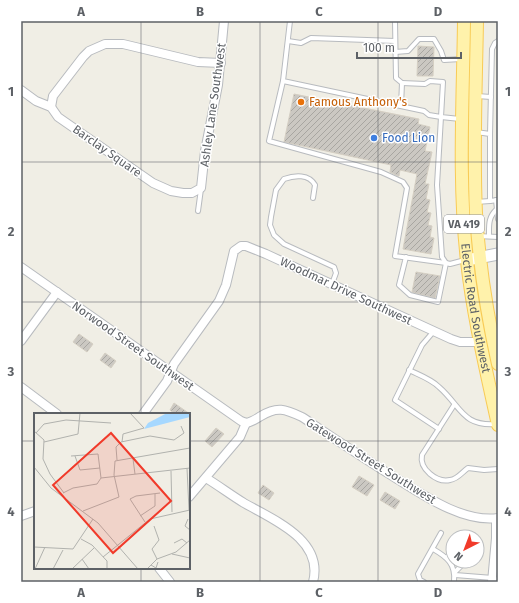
<svg xmlns="http://www.w3.org/2000/svg" width="519" height="603" font-family="'Fira Sans',sans-serif">
  <style>
    .building { fill: url(#building-hatch); stroke: #d5cfc3 }
    .lines { fill: none; stroke-linecap: round; stroke-linejoin: round }
    .lane-casing { stroke: #b8bbbf; stroke-width: 6 }
    .street-casing { stroke: #b8bbbf; stroke-width: 10 }
    .secondary-casing { stroke: #b8bcc2; stroke-width: 13 }
    .primary-casing { stroke: #f8cb56; stroke-width: 14 }
    .lane { stroke: #fff; stroke-width: 4 }
    .street { stroke: #fff; stroke-width: 8 }
    .secondary { stroke: #fff; stroke-width: 11 }
    .primary { stroke: #fff2ab; stroke-width: 12 }
    .grid { fill: none; stroke: #5d6166; stroke-width: 1; stroke-opacity: 0.55 }
    .food-dot { fill: #e8710a; stroke: #fff; stroke-width: 1.5 }
    .shop-dot { fill: #3f7fe0; stroke: #fff; stroke-width: 1.5 }
    .labels { text-anchor: middle; dominant-baseline: central; stroke-width: 3; stroke-linejoin: round; paint-order: stroke }
    .shield { fill: #fff; stroke: #8e9094; stroke-width: 1 }
    .shield-label { font-size: 11px; font-weight: bold; fill: #5d6166 }
    .food-label { font-size: 12px; fill: #c56008; stroke: #fff; text-anchor: start }
    .street-label { font-size: 12px; fill: #5d6166; stroke: #fff }
    .shop-label { font-size: 12px; fill: #366cbe; stroke: #fff; text-anchor: start }
    .inset-road { fill: none; stroke: #b1b2ae; stroke-width: 1 }
    .view { fill: #f13a2a; fill-opacity: 0.15; stroke: #f13a2a; stroke-width: 2 }
    .inset-edge { fill: none; stroke: #5d6166; stroke-width: 2 }
    .neatline { fill: none; stroke: #5d6166; stroke-width: 1.5 }
    .grid-label { font-size: 13px; text-anchor: middle; font-weight: bold; fill: #5d6166 }
  </style>
  <defs>
    <pattern id="building-hatch" width="6" height="6" patternUnits="userSpaceOnUse"><rect width="6" height="6" fill="#cbc8c2"/><path d="M-1 1l2-2M0 6l6-6M5 7l2-2" fill="none" stroke="#a8a6a1"/></pattern>
  </defs>
  <rect width="100%" height="100%" fill="#f0eee5"/>
  <g class="building">
    <path d="M418,46L434,47L433,76H417Z"/>
    <path d="M294,94L419,119L418,124L430,127L425,151L432,152L425,184H429L426,199L430,200L427,212L431,213L428,225L432,226L430,237L434,238L431,254L403,249L417,174L400,170L399,176H398L390,172L391,165L284,142Z"/>
    <path d="M416,272L440,276L435,298L412,292Z"/>
    <path d="M79,334L93,344L87,352L73,342Z"/>
    <path d="M105,353L116,361L111,368L100,360Z"/>
    <path d="M174,403L190,414H175L170,410Z"/>
    <path d="M216,428L224,434L212,447L205,441Z"/>
    <path d="M359,476L374,485L367,496L352,487Z"/>
    <path d="M263,485L274,493L269,500L258,493Z"/>
    <path d="M385,492L400,501L395,509L380,500Z"/>
  </g>
  <g class="lines">
    <defs>
      <g id="lane">
        <path d="M290,21L283,81L424,111L429,115L441,117L437,185L442,257L446,263L450,264L465,260"/>
        <path d="M395,21L396,78L402,83L401,106"/>
        <path d="M288,41L301,43L311,38L395,41"/>
        <path d="M395,52L408,51L419,39H434L441,51L444,60L461,59"/>
        <path d="M283,81L269,141L381,172L403,182L407,188L395,256L446,263L438,302L410,295L399,285L406,257"/>
        <path d="M402,83L425,84L430,81L443,82L441,117L460,119"/>
        <path d="M477,96L491,97"/>
        <path d="M476,132L490,134V201L498,200"/>
        <path d="M490,134L492,49L495,43L498,41"/>
        <path d="M313,198L315,185C309,174 295,175 284,179L276,190L271,217L270,225L274,235L284,244L334,267L336,273L332,284"/>
        <path d="M496,200L498,219"/>
        <path d="M476,202L490,201"/>
        <path d="M198,211L201,189"/>
        <path d="M478,236L498,237"/>
        <path d="M489,236C489,225 488,217 497,209"/>
        <path d="M434,331L422,345L395,400L439,429"/>
        <path d="M409,370C419,375 431,379 439,387C461,406 462,427 497,424"/>
        <path d="M454,405L422,455C419,469 437,483 450,480C458,479 462,472 468,468L484,470L498,469"/>
        <path d="M433,549C447,557 456,564 454,582"/>
        <path d="M447,557L453,553"/>
        <path d="M455,572L462,565L460,561"/>
        <path d="M455,575L493,578L498,580"/>
        <path d="M424,582L420,580L418,574L441,533"/>
      </g>
      <g id="street">
        <path d="M21,90L36,101L51,107L58,117L153,183L171,191L183,193H192L201,188L205,151L218,85L224,21"/>
        <path d="M51,107L53,96L83,57L89,51L105,44H123L198,62L221,63"/>
        <path d="M21,267L241,421L246,423"/>
        <path d="M21,341L57,292"/>
        <path d="M21,387L57,414"/>
        <path d="M143,414L167,381L174,364L219,301L226,285L234,251L241,246H246L266,254L451,339L460,342H480"/>
        <path d="M246,423C252,422 256,419 261,416C277,406 285,409 302,417C332,437 363,458 394,477C423,495 463,523 498,518"/>
        <path d="M206,478C219,486 231,495 244,503C274,520 324,540 313,582"/>
        <path d="M189,497L240,437L246,423"/>
        <path d="M21,516L35,511"/>
        <path d="M159,568L170,582"/>
        <path d="M492,582L496,538V519"/>
      </g>
      <path id="secondary" d="M467,260L498,254"/>
      <g id="primary">
        <path id="s1" d="M464,21C463,101 458,181 467,261C473,316 486,370 498,425"/>
        <path d="M477,21C476,85 473,149 476,213C479,264 487,314 498,364"/>
      </g>
    </defs>
    <use href="#lane" class="lane-casing"/>
    <use href="#street" class="street-casing"/>
    <use href="#secondary" class="secondary-casing"/>
    <use href="#primary" class="primary-casing"/>
    <use href="#lane" class="lane"/>
    <use href="#street" class="street"/>
    <use href="#secondary" class="secondary"/>
    <use href="#primary" class="primary"/>
  </g>
  <path class="grid" d="M141,21V414M260,21V582M378,21V582M21,162H498M21,302H498M21,441H35M189,441H498M141,568V582"/>
  <circle class="food-dot" cx="301" cy="102" r="4"/>
  <circle class="shop-dot" cx="374" cy="138" r="4"/>
  <g class="labels">
    <rect class="shield" x="444" y="215" width="40" height="18" rx="3"/>
    <g class="shield-label">
      <text x="464" y="224">VA 419</text>
    </g>
    <g class="food-label">
      <text x="309" y="102">Famous Anthony's</text>
    </g>
    <g class="street-label">
      <text transform="translate(213 105) rotate(-82)">Ashley Lane Southwest</text>
      <text transform="translate(107 151) rotate(35)">Barclay Square</text>
      <text transform="translate(346 291) rotate(25)">Woodmar Drive Southwest</text>
      <text stroke="none"><textPath href="#s1" startOffset="288">Electric Road Southwest</textPath></text>
      <text transform="translate(133 346) rotate(35)">Norwood Street Southwest</text>
      <text transform="translate(371 461) rotate(32)">Gatewood Street Southwest</text>
    </g>
    <g class="shop-label">
      <text x="382" y="138">Food Lion</text>
    </g>
  </g>
  <g transform="translate(34 413)">
    <rect width="156" height="156" fill="#f0eee5"/>
    <path d="M133,0H156V4L110,16L114,10Z" fill="#a6d8ff"/>
    <path class="inset-road" d="M0,18L10,27L9,46L16,61L30,80M2,20L10,11L32,7L77,10M10,29L44,21L46,0M88,29L89,21L110,15L96,0M37,43L64,41L67,65M41,43L46,57L66,55M99,46L101,61M83,47L82,34L87,29L116,23L140,27L150,20L147,13M0,54L17,75L64,110L104,156M153,55L155,97M137,58L138,99M67,65L156,55M29,80L39,75L63,71L67,65M49,98L85,84L80,62L81,48L156,35M106,103L121,93V81M154,106L151,113L156,117M111,109L96,86L102,83L126,80M120,113L125,127L118,136L123,146M47,126L58,132L73,148V156M140,130L148,126L153,130M0,134L39,136L59,106M138,141L156,145M69,144L116,106L156,97M48,146L55,156M117,152L122,155L124,149M1,156L11,134M19,156L29,137M38,156L60,135M113,156L123,146L142,139L156,127"/>
    <path class="view" d="M77,20L137,88L79,140L19,72Z"/>
    <rect width="156" height="156" class="inset-edge"/>
  </g>
  <rect width="519" height="603" fill="none" stroke="#ffffff" stroke-width="44"/>
  <g transform="translate(465 549) rotate(222)"><circle r="19" fill="#ffffff" stroke="#bec0c2"/>
  <path d="M0-3L7 15L0 10L-7 15Z" fill="#f13a2a"/>
  <text y="-6" font-size="11" font-weight="bold" text-anchor="middle" fill="#5d6166">N</text>
  </g>
  <path d="M357 52v6h104v-6" fill="none" stroke="#5d6166" stroke-width="2"/>
  <text x="363" y="52" font-size="12" fill="#5d6166" stroke="#ffffff" stroke-width="3" paint-order="stroke">100 m</text>
  <rect x="22" y="22" width="475" height="559" class="neatline"/>
  <g class="grid-label">
    <text x="81" y="16">A</text>
    <text x="200" y="16">B</text>
    <text x="319" y="16">C</text>
    <text x="438" y="16">D</text>
    <text x="11" y="96">1</text>
    <text x="508" y="96">1</text>
    <text x="11" y="236">2</text>
    <text x="508" y="236">2</text>
    <text x="11" y="376">3</text>
    <text x="508" y="376">3</text>
    <text x="11" y="516">4</text>
    <text x="508" y="516">4</text>
    <text x="81" y="597">A</text>
    <text x="200" y="597">B</text>
    <text x="319" y="597">C</text>
    <text x="438" y="597">D</text>
  </g>
</svg>
